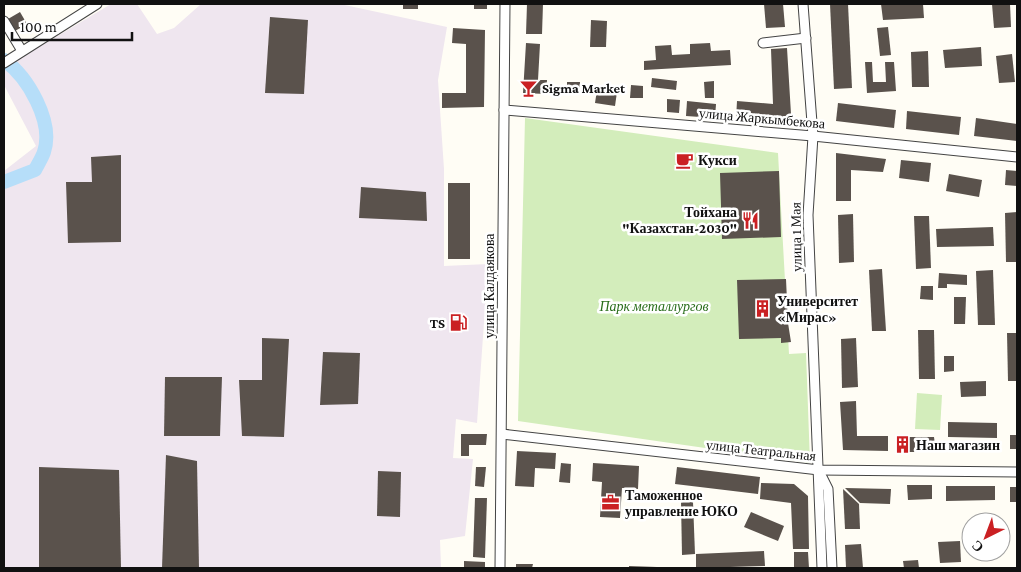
<svg xmlns="http://www.w3.org/2000/svg" width="1021" height="572" font-family="'Crimson Pro',serif">
  <style>
    .industrial { fill: #efe6ef }
    .green { fill: #d3edbb }
    .lines { fill: none; stroke-linecap: round; stroke-linejoin: round }
    .river { stroke: #b6def9; stroke-width: 14 }
    .building { fill: #5a524c }
    .minor-casing { stroke: #444; stroke-width: 11 }
    .minor { stroke: #fff; stroke-width: 9 }
    .labels { text-anchor: middle; dominant-baseline: central; stroke-width: 5; stroke-linejoin: round; paint-order: stroke }
    .poi-label { font-size: 14px; font-weight: bold; fill: #111; stroke: #fff; text-anchor: start }
    .street-label { font-size: 14px; fill: #111; stroke: #fff }
    .park-label { font-size: 14px; font-style: italic; fill: #2a6e1c; stroke: #fff }
  </style>
  <rect width="100%" height="100%" fill="#fffdf5"/>
  <path class="industrial" d="M111,4H137L157,34L174,28L201,4H340L447,27L438,80L444,169V266L488,264L477,423L456,419L453,458L473,459L465,536L440,540L441,568H4V171L36,146L4,85V68Z"/>
  <g class="green">
    <path d="M525,118L778,153L789,354L806,353L810,463L518,421Z"/>
    <path d="M917,393L942,395L940,430L915,429Z"/>
  </g>
  <g class="lines">
    <path class="river" d="M4,60C28,77 54,122 44,152C42,158 38,164 35,170L4,182"/>
  </g>
  <g class="building">
    <rect x="403" y="4" width="15" height="5"/>
    <rect x="474" y="4" width="13" height="5"/>
    <path d="M527,4H543L542,34H526Z"/>
    <path d="M764,4H783L785,27L766,28Z"/>
    <path d="M830,4H848L852,88L834,89Z"/>
    <path d="M881,4H923L924,18L883,20Z"/>
    <path d="M992,4H1010L1011,27L994,28Z"/>
    <path d="M20,12L27,24L15,31L8,19Z"/>
    <path d="M270,17L308,20L304,94L265,93Z"/>
    <path d="M591,20L607,21L606,47H590Z"/>
    <path d="M888,27L891,55L880,56L877,28Z"/>
    <path d="M453,28L485,30L484,107L442,108V93H466V44L452,43Z"/>
    <path d="M526,43L540,44L538,80H547L546,94L523,93Z"/>
    <path d="M710,43L711,51L730,50L731,65L644,70V61L656,60L655,46L671,45L672,55L690,54V44Z"/>
    <path d="M981,47L982,66L945,68L943,50Z"/>
    <path d="M787,48L791,114L782,123L736,119L737,101L773,104L771,49Z"/>
    <path d="M928,51L929,87H912L911,52Z"/>
    <path d="M1012,54L1015,82L999,83L996,56Z"/>
    <path d="M865,62H872L873,82H886L885,62H894L896,91L867,93Z"/>
    <path d="M652,78L677,81L676,90L651,87Z"/>
    <path d="M714,81V98H705L704,82Z"/>
    <path d="M567,82H580L579,95L567,94Z"/>
    <path d="M631,85L643,86V98H630Z"/>
    <path d="M597,90L617,92L615,106L595,103Z"/>
    <path d="M667,99L680,100L679,113L667,112Z"/>
    <path d="M687,101L716,104L715,118L686,116Z"/>
    <path d="M838,103L896,110L894,128L836,121Z"/>
    <path d="M907,111L961,117L959,135L906,129Z"/>
    <path d="M976,118L1017,124V141L974,136Z"/>
    <path d="M836,153L886,159L883,172L851,170V201H836Z"/>
    <path d="M121,155V242L68,243L66,182H92L91,157Z"/>
    <path d="M901,160L931,163L929,182L899,178Z"/>
    <path d="M1006,170L1017,171V186L1005,185Z"/>
    <path d="M779,171L781,237L722,239L720,173Z"/>
    <path d="M949,174L982,180L979,197L946,191Z"/>
    <rect x="448" y="183" width="22" height="76"/>
    <path d="M361,187L426,192L427,221L359,218Z"/>
    <path d="M1017,212V262H1006L1005,213Z"/>
    <path d="M853,214L854,262L839,263L838,215Z"/>
    <path d="M914,216H929L931,268L916,269Z"/>
    <path d="M993,227L994,246L937,247L936,229Z"/>
    <path d="M882,269L886,331H872L869,270Z"/>
    <path d="M993,270L995,325H978L976,271Z"/>
    <path d="M939,273L967,275V285L947,284V288H938Z"/>
    <path d="M786,279L788,323L791,342L781,343V338L739,339L737,280Z"/>
    <path d="M921,286H933V300L920,299Z"/>
    <path d="M954,297H966L965,324H954Z"/>
    <path d="M918,330H934L935,379H919Z"/>
    <path d="M1007,333H1017V381H1008Z"/>
    <path d="M262,338L289,339L284,437L242,436L239,380H262Z"/>
    <path d="M856,338L858,387L842,388L841,339Z"/>
    <path d="M323,352L360,353L358,404L320,405Z"/>
    <path d="M944,356H954V371L944,372Z"/>
    <path d="M165,377H222L220,436H164Z"/>
    <path d="M986,381V396L961,397L960,382Z"/>
    <path d="M856,401L857,436H888V451L843,450L840,402Z"/>
    <path d="M948,422L997,423V438L948,437Z"/>
    <path d="M461,434H487L486,445H469V456H461Z"/>
    <rect x="1010" y="435" width="7" height="14"/>
    <path d="M906,437H934L936,452H906Z"/>
    <path d="M906,439L905,449H900L899,440Z"/>
    <path d="M517,451L556,453L555,469L535,468L534,487L515,486Z"/>
    <path d="M166,455L197,461L199,568H162Z"/>
    <path d="M561,463L571,464L570,483L559,482Z"/>
    <path d="M593,463L639,466L638,489L622,488L620,518L600,517L602,482L592,481Z"/>
    <path d="M39,467L119,470L121,568H39Z"/>
    <path d="M476,467H486L484,487L475,486Z"/>
    <path d="M677,467L760,477L758,494L675,484Z"/>
    <path d="M378,471L401,472L400,517L377,516Z"/>
    <path d="M761,483L794,484L808,496L809,549H793L791,503L760,499Z"/>
    <path d="M907,485H932V499L908,500Z"/>
    <path d="M946,486H995V500L946,501Z"/>
    <rect x="1010" y="487" width="7" height="15"/>
    <path d="M845,488L891,489L890,504L860,503Z"/>
    <path d="M843,489L859,504L860,529H845Z"/>
    <path d="M475,498H487L485,558L473,557Z"/>
    <path d="M681,502H693L695,554L682,555Z"/>
    <path d="M751,512L784,526L778,541L744,527Z"/>
    <path d="M960,541L961,562L940,563L938,542Z"/>
    <path d="M861,544L863,568H846L845,545Z"/>
    <path d="M764,551L765,566L696,568V554Z"/>
    <path d="M794,552H808L809,568H794Z"/>
    <path d="M918,560L919,568H904L903,561Z"/>
    <path d="M464,561L485,562V568H464Z"/>
    <path d="M516,564H533L532,568H516Z"/>
    <path d="M629,566L657,567V568H629Z"/>
  </g>
  <g class="lines">
    <defs>
      <g id="minor">
        <path d="M803,4L813,136L808,215L822,568"/>
        <path d="M4,21L22,51"/>
        <path d="M763,43L806,38"/>
        <path d="M4,63L97,4"/>
        <path d="M504,110L813,136L1017,157"/>
        <path d="M502,434L819,470L1017,472"/>
        <path d="M821,475L828,489L832,568"/>
        <path d="M500,568L505,4"/>
      </g>
    </defs>
    <use href="#minor" class="minor-casing"/>
    <use href="#minor" class="minor"/>
  </g>
  <defs>
    <symbol id="bar-bare" viewBox="-9 -9 18 18"><path d="M-6-5H6L.8 .8V4.5H3.5V6h-7V4.5H-.8V.8Z" fill="#ca2023" stroke="#fff" stroke-width="2.5" paint-order="stroke"/></symbol>
    <symbol id="cafe-bare" viewBox="-9 -9 18 18"><path d="M-5.5-4.5H6V0H3Q3 3.5 0 3.5H-2.5Q-5.5 3.5-5.5 0ZM3-3.2v2h1.7v-2ZM-6 4.5H4V6H-6Z" fill="#ca2023" stroke="#fff" stroke-width="2.5" paint-order="stroke"/></symbol>
    <symbol id="restaurant-bare" viewBox="-9 -9 18 18"><path d="M-5-6h1v4h1v-4h1v4h1v-4h1v5L-1.5 .5V6h-2V.5L-5-1ZM5-6V6H3V1.5H1.5Q1.5-4 5-6Z" fill="#ca2023" stroke="#fff" stroke-width="2.5" paint-order="stroke"/></symbol>
    <symbol id="building-bare" viewBox="-9 -9 18 18"><path d="M-4-6H4V6H1V3H-1V6H-4ZM-2.5-4.3h1.7v1.8h-1.7ZM.8-4.3h1.7v1.8H.8ZM-2.5-1h1.7V.8h-1.7ZM.8-1h1.7V.8H.8Z" fill="#ca2023" stroke="#fff" stroke-width="2.5" paint-order="stroke"/></symbol>
    <symbol id="fuel-bare" viewBox="-9 -9 18 18"><path d="M-5.5-6h7V0h2V4h1.3V-2.5L3-4.5l.8-.8L6-3V5H2.5V1h-1V6h-7ZM-4.2-4.7v3.2H.2V-4.7Z" fill="#ca2023" stroke="#fff" stroke-width="2.5" paint-order="stroke"/></symbol>
    <symbol id="office-bare" viewBox="-9 -9 18 18"><path d="M-6-3h4V-5.5h4V-3h4V5H-6ZM-1-4.5V-3h2v-1.5ZM-6 0V1H6V0Z" fill="#ca2023" stroke="#fff" stroke-width="2.5" paint-order="stroke"/></symbol>
  </defs>
  <g fill-rule="evenodd">
    <use href="#bar-bare" x="516" y="76" width="25" height="25"/>
    <use href="#cafe-bare" x="672" y="148" width="25" height="25"/>
    <use href="#restaurant-bare" x="738" y="208" width="25" height="25"/>
    <use href="#building-bare" x="750" y="296" width="25" height="25"/>
    <use href="#fuel-bare" x="446" y="310" width="25" height="25"/>
    <use href="#building-bare" x="890" y="432" width="25" height="25"/>
    <use href="#office-bare" x="598" y="490" width="25" height="25"/>
  </g>
  <g class="labels">
    <g class="poi-label">
      <text x="542" y="88">Sigma Market</text>
      <text x="698" y="160">Кукси</text>
      <text x="737" y="212" text-anchor="end">Тойхана<tspan x="737" dy="16">"Казахстан-2030"</tspan></text>
      <text x="777" y="301">Университет<tspan x="777" dy="16">«Мирас»</tspan></text>
      <text x="445" y="323" text-anchor="end">TS</text>
      <text x="916" y="445">Наш магазин</text>
      <text x="625" y="495">Таможенное<tspan x="625" dy="16">управление ЮКО</tspan></text>
    </g>
    <g class="street-label">
      <text transform="translate(762 118) rotate(5)">улица Жаркымбекова</text>
      <text transform="translate(796 237) rotate(-91)">улица 1 Мая</text>
      <text transform="translate(489 286) rotate(-90)">улица Калдаякова</text>
      <text transform="translate(761 450) rotate(6)">улица Театральная</text>
    </g>
    <g class="park-label">
      <text x="654" y="306">Парк металлургов</text>
    </g>
  </g>
  <rect width="1021" height="572" fill="none" stroke="#111111" stroke-width="10"/>
  <g transform="translate(986 537) rotate(222)"><circle r="24" fill="#ffffff" stroke="#a0a0a0"/>
  <path d="M0-4L9 19L0 12L-9 19Z" fill="#ca2023"/>
  <text y="-8" font-size="14" font-weight="bold" text-anchor="middle" fill="#111111">С</text>
  </g>
  <path d="M12 32v8h120v-8" fill="none" stroke="#111111" stroke-width="2.5"/>
  <text x="20" y="32" font-size="15" fill="#111111" stroke="#ffffff" stroke-width="4" paint-order="stroke">100 m</text>
</svg>
